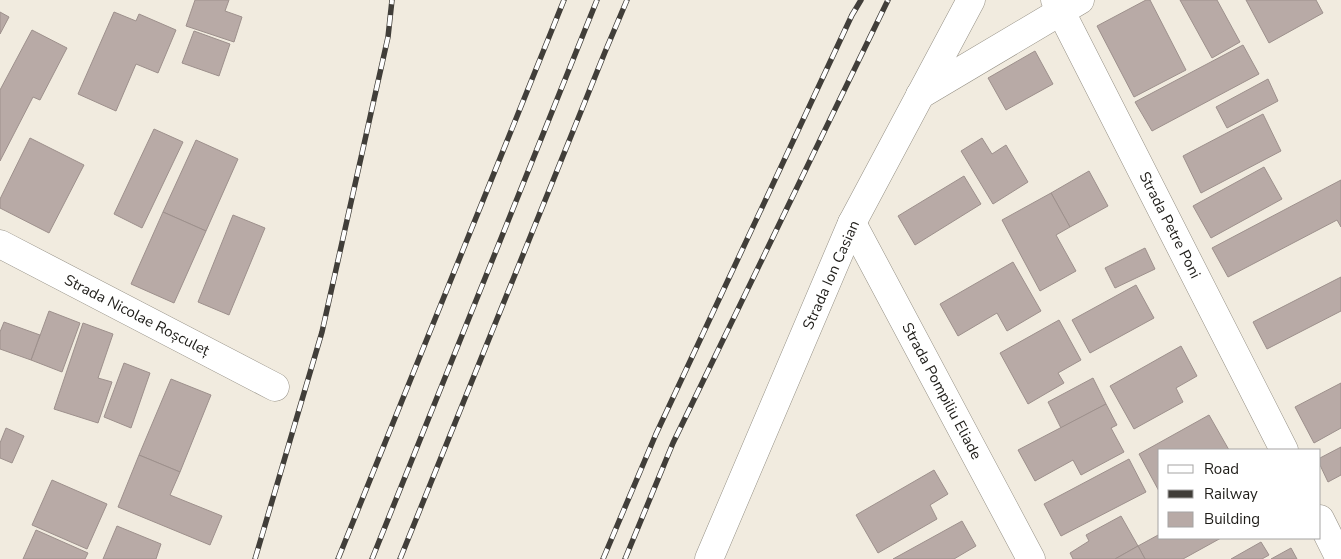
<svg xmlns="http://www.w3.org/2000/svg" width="1341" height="559" font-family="'Nunito Sans',sans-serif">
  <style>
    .building { fill: #b8aaa6; stroke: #9d908c }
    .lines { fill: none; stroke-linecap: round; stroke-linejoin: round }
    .street-casing { stroke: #948f84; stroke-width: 29 }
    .street { stroke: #fff; stroke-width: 28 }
    .rail-casing { stroke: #413e39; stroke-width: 5.5 }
    .rail { stroke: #fff; stroke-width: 4; stroke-dasharray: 11; stroke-linecap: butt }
    .labels { text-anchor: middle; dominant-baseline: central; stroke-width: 4; stroke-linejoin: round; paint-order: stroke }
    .street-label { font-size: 15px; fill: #1e1c18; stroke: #fff }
  </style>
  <rect width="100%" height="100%" fill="#f1ebdf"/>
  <g class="building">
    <path d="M195,0H229L225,11L242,17L234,42L186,26Z"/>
    <path d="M1146,0H1150L1186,70L1134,97L1097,26Z"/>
    <path d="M1180,0H1217L1240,42L1212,58Z"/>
    <path d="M1246,0H1316L1323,13L1269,43Z"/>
    <path d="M0,12L9,17L0,34Z"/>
    <path d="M114,12L136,21L139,14L176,30L158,73L136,64L116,111L78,94Z"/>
    <path d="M32,30L67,48L40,100L33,97L0,161V90Z"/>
    <path d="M194,31L230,44L219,76L182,63Z"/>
    <path d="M1243,45L1259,74L1152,131L1135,102Z"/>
    <path d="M1035,51L1053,84L1006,110L988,78Z"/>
    <path d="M1268,79L1278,101L1227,128L1216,107Z"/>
    <path d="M1263,114L1281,151L1201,193L1183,156Z"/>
    <path d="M154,129L183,142L142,228L114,214Z"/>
    <path d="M30,138L84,165L49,233L0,208V199Z"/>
    <path d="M982,138L992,154L1006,145L1028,182L993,204L961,151Z"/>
    <path d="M196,140L238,159L206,231L163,212Z"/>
    <path d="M1264,167L1282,199L1211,238L1193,206Z"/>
    <path d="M1089,171L1108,206L1070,227L1051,193Z"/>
    <path d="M964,176L981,204L915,245L898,216Z"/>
    <path d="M1341,180V227L1337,220L1228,277L1212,248Z"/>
    <path d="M1051,193L1070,227L1056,235L1076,271L1040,291L1002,220Z"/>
    <path d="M163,212L206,231L174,303L131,284Z"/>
    <path d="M233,215L265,228L229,315L198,302Z"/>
    <path d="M1145,248L1155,269L1115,288L1105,268Z"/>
    <path d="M1013,262L1041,311L1007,331L997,313L958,336L940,304Z"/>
    <path d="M1341,277V311L1267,349L1253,322Z"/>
    <path d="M1136,285L1154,318L1090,353L1072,320Z"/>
    <path d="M49,311L80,323L62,372L31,360Z"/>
    <path d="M1059,320L1081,360L1058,373L1064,383L1028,404L1000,353Z"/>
    <path d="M4,322L40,335L31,360L0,349V332Z"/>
    <path d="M83,323L113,334L98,378L112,382L98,423L54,409Z"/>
    <path d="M1181,346L1197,376L1176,388L1183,402L1134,429L1110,386Z"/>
    <path d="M124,363L150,373L131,428L104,417Z"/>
    <path d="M1093,378L1106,404L1061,428L1048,402Z"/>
    <path d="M171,379L211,395L180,472L139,455Z"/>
    <path d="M1341,383V428L1314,443L1295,407Z"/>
    <path d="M1106,404L1117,425L1111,428L1124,452L1081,475L1073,460L1035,481L1018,450Z"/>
    <path d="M1209,415L1229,450H1160V493L1139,454Z"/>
    <path d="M6,428L24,436L12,463L0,458V443Z"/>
    <path d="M1341,447V475L1328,482L1320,465V458Z"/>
    <path d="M139,455L180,472L170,495L222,516L210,545L118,507Z"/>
    <path d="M1129,459L1146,492L1061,536L1044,504Z"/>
    <path d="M934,470L948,494L930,505L937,519L878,553L856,515Z"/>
    <path d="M52,480L107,504L87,549L32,525Z"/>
    <path d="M1121,516L1138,546L1115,559H1073L1070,553L1089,541L1086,535Z"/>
    <path d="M962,521L976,546L954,559H893Z"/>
    <path d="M117,526L161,544L156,559H103Z"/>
    <path d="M36,530L88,553L85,559H23Z"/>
    <path d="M1160,534V538H1221L1183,559H1145L1138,546Z"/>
    <path d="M1261,542L1269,555L1262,559H1231Z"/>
    <path d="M1138,546L1145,559H1115Z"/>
    <path d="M1291,548L1297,559H1271Z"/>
  </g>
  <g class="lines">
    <defs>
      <g id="street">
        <path d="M1055,0L1284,450"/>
        <path d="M920,95L1080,0"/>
        <path d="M852,223L1031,559"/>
        <path d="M0,244L275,387"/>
        <path d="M1320,519L1340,559"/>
        <path d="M709,559L852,223L971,0"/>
      </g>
    </defs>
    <use href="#street" class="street-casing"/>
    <use href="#street" class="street"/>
    <defs>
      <g id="rail">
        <path d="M255,559L322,332L388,37L392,0"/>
        <path d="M338,559L564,0"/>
        <path d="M372,559L597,0"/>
        <path d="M400,559L605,52L627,0"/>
        <path d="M603,559L656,434L852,15L861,0"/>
        <path d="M625,559L673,443L888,0"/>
      </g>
    </defs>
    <use href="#rail" class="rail-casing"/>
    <use href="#rail" class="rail"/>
  </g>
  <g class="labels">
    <g class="street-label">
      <text transform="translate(1170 225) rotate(63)">Strada Petre Poni</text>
      <text transform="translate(831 275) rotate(-66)">Strada Ion Casian</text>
      <text transform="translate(137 315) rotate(27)">Strada Nicolae Roșculeț</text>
      <text transform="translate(942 391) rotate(62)">Strada Pompiliu Eliade</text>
    </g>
  </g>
  <rect x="1158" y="449" width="162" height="90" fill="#ffffff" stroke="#a5a4a3"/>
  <rect x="1168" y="465" width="25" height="8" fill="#ffffff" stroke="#a5a4a3"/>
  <text x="1204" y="474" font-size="15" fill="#1e1c18">Road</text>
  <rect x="1168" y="490" width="25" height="8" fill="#413e39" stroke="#a5a4a3"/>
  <text x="1204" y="499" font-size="15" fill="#1e1c18">Railway</text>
  <rect x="1168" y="512" width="25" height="15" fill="#b8aaa6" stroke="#a5a4a3"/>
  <text x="1204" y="524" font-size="15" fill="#1e1c18">Building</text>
</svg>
